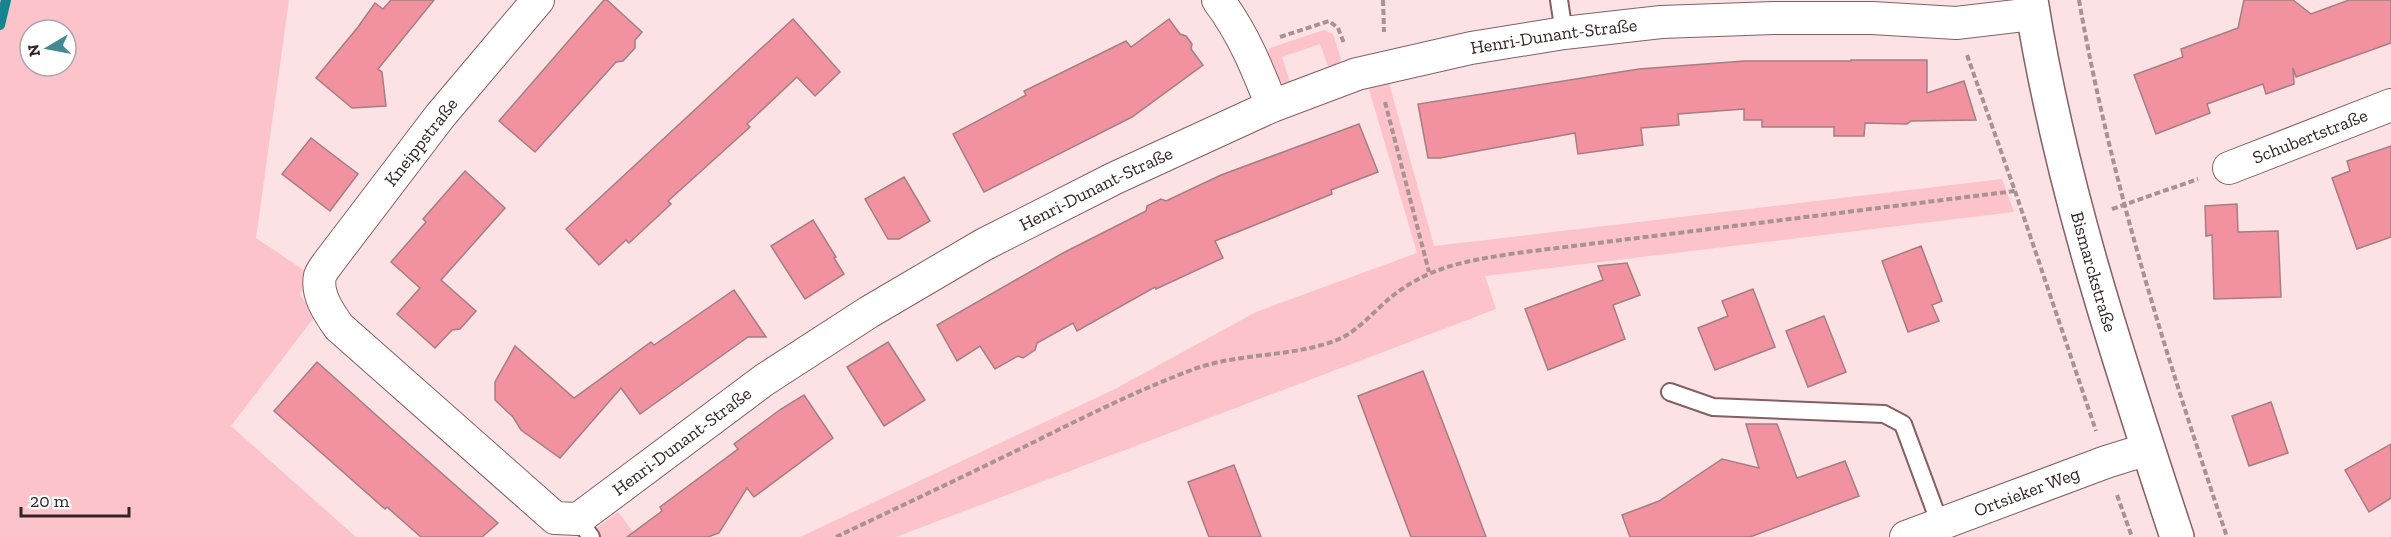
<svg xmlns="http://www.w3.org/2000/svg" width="2391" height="537" font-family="'Zilla Slab',serif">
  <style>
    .green { fill: #fdc3ca; fill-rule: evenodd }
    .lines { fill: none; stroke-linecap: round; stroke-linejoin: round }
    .stream { stroke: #14858f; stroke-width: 10 }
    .building { fill: #f292a0; stroke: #a57e82; stroke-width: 1.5 }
    .service-casing { stroke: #845f64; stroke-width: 20 }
    .minor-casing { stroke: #845f64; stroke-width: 34 }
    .secondary-casing { stroke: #845f64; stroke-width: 36 }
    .path { stroke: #a89294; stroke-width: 4; stroke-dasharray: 6 3; stroke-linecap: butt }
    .service { stroke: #fff; stroke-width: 16 }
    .minor { stroke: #fff; stroke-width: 32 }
    .secondary { stroke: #fff; stroke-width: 33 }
    .labels { text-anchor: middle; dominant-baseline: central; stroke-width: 4.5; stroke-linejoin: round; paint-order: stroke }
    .street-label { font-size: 18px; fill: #332325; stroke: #fff }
  </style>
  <rect width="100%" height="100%" fill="#fce2e4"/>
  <g class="green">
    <path d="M0,0H289L256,238L308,273L300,295L315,316L231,426L356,537H0ZM30,30H66V66H30Z"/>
    <path d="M1324,30L1333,34L1341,59L1338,66L1329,69L1320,44L1282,57L1290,82L1281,83L1274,78L1266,55L1270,48Z"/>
    <path d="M1389,83L1434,246L2002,179L2014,212L1485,276L1496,309L896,537H800L1113,390L1256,312L1417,253L1368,86Z"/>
    <path d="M618,512L637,537H585Z"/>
  </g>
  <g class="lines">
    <path class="stream" d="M0,25L6,0"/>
  </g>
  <g class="building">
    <path d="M391,0H434L378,69L382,72L386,106L352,108L316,78L358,27L375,3L383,9Z"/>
    <path d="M604,0H607L642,32L635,40V48L623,61L616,62L535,152L499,121Z"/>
    <path d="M2244,0H2293L2311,14L2349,0H2391V43L2296,77L2293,68L2294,84L2266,94L2263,84L2207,104L2210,113L2156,134L2134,75L2183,57L2181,49L2238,28Z"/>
    <path d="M793,19L840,72L815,96L797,77L747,124L750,127L668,201L671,204L629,243L626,240L599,265L566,229Z"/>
    <path d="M1169,19L1180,34L1186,36L1192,44L1191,49L1203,65L1132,117L984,192L953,134L1026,95L1024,91L1126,41L1131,47Z"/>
    <path d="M1851,60H1927V93L1964,81L1976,120L1911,121L1907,124L1865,123L1864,136H1834V127H1762V120H1744V109L1678,114L1679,125L1641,128L1643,145L1578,154L1575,133L1440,158H1428L1418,104L1639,69L1744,61H1851Z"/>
    <path d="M1359,124L1378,172L1331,190L1332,194L1215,241L1223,258L1156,289L1155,287L1077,331L1073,323L1037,343L1035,350L1023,358L1018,356L995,369L980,346L957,361L937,325L1063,253L1146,211L1147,206L1161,199L1166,201L1221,175Z"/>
    <path d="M311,138L358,174L330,211L282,174Z"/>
    <path d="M2391,146V237L2357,249L2332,178L2350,171L2347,161Z"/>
    <path d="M465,171L505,208L441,280L476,311L460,329L452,330L435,348L397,314L420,288L391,262L426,222L423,219Z"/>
    <path d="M904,177L930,221L899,239H888L865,199Z"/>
    <path d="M2237,204L2238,232L2278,231L2281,297L2214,299L2212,235L2206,236L2205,206Z"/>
    <path d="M813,220L836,257L834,258L844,274L805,299L771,246Z"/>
    <path d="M1921,246L1942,301L1932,305L1939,321L1908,332L1882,261Z"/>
    <path d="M1627,263L1640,295L1613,305L1625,339L1548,370L1525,309L1603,280L1598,266Z"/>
    <path d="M1753,289L1775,347L1715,370L1698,328L1728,316L1722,301Z"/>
    <path d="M734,290L766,337H748L640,414L621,388L560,458L521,430L513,417L495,400V382L515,346L574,398L651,342L654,345Z"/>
    <path d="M1824,316L1846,372L1808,387L1786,331Z"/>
    <path d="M888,342L925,400L884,426L847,367Z"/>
    <path d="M317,362L385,423L498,523L482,537H421L387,507L385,509L274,411Z"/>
    <path d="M1423,371L1458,462L1486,537H1411L1358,396Z"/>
    <path d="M804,395L833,438L754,497L747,488L719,533L708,537H627L662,511L660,507L738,449L734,444L781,409Z"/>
    <path d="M2271,402L2288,453L2249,466L2232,416Z"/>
    <path d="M1746,424H1777L1797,478L1845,461L1859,496L1750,537H1630L1622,515L1659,501L1722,459L1759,468Z"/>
    <path d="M2391,444V498L2369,512L2345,470Z"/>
    <path d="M1234,465L1261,537H1209L1188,482Z"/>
  </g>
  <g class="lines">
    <defs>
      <g id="service">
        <path d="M1559,0L1564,33"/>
        <path d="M1670,392L1713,407L1884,414L1903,424L1940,524"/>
        <path d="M578,519L591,537"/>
      </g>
      <g id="minor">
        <path id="s1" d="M538,0L440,116L328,263C326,266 321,272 320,276C316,294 329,313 339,327L555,518L578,519L764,380L869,312L983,245L1115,178L1272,106L1357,74L1471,48L1564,33L1661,22L1774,18H1872L1956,23L2033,14"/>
        <path d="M1218,0C1243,33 1257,68 1272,106"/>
        <path id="s2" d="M2229,168L2391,105"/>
        <path id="s3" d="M1906,537L2106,462L2148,449"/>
      </g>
      <g id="secondary">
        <path id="s4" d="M2031,0C2060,184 2119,361 2177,537"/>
      </g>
    </defs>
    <use href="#service" class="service-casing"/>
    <use href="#minor" class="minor-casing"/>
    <use href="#secondary" class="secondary-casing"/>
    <g class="path">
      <path d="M1383,0L1384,32"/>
      <path d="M2079,0C2111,183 2168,361 2227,537"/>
      <path d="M1280,37L1329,21L1338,28L1344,43"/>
      <path d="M1967,55L2015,191L2096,431"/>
      <path d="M1385,102L1429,272"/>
      <path d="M2112,209L2198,179"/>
      <path d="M2117,495L2132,537"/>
      <path d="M836,537C901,506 967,475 1032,443C1086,416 1140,389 1197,368C1241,353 1291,357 1334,341C1358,333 1375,309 1395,294C1433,265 1472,260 1517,253L2015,191"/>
    </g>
    <use href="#service" class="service"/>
    <use href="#minor" class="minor"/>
    <use href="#secondary" class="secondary"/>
  </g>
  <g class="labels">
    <g class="street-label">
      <text stroke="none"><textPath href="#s1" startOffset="1821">Henri-Dunant-Straße</textPath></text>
      <text stroke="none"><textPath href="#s2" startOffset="87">Schubertstraße</textPath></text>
      <text transform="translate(421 142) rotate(-52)">Kneippstraße</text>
      <text stroke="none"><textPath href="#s1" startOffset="1335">Henri-Dunant-Straße</textPath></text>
      <text stroke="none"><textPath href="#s4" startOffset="279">Bismarckstraße</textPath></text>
      <text stroke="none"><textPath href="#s1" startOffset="849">Henri-Dunant-Straße</textPath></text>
      <text stroke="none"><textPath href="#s3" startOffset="129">Ortsieker Weg</textPath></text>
    </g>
  </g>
  <g transform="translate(48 48) rotate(260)"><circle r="28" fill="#ffffff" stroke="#ada7a8" stroke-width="1.5"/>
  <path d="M0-4.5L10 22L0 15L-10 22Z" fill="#428990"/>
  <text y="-9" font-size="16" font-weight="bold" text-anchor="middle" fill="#332325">N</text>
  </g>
  <path d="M21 507v9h108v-9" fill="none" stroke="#332325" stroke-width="3"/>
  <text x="30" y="507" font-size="18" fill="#332325" stroke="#ffffff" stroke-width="4.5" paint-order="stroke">20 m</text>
</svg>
